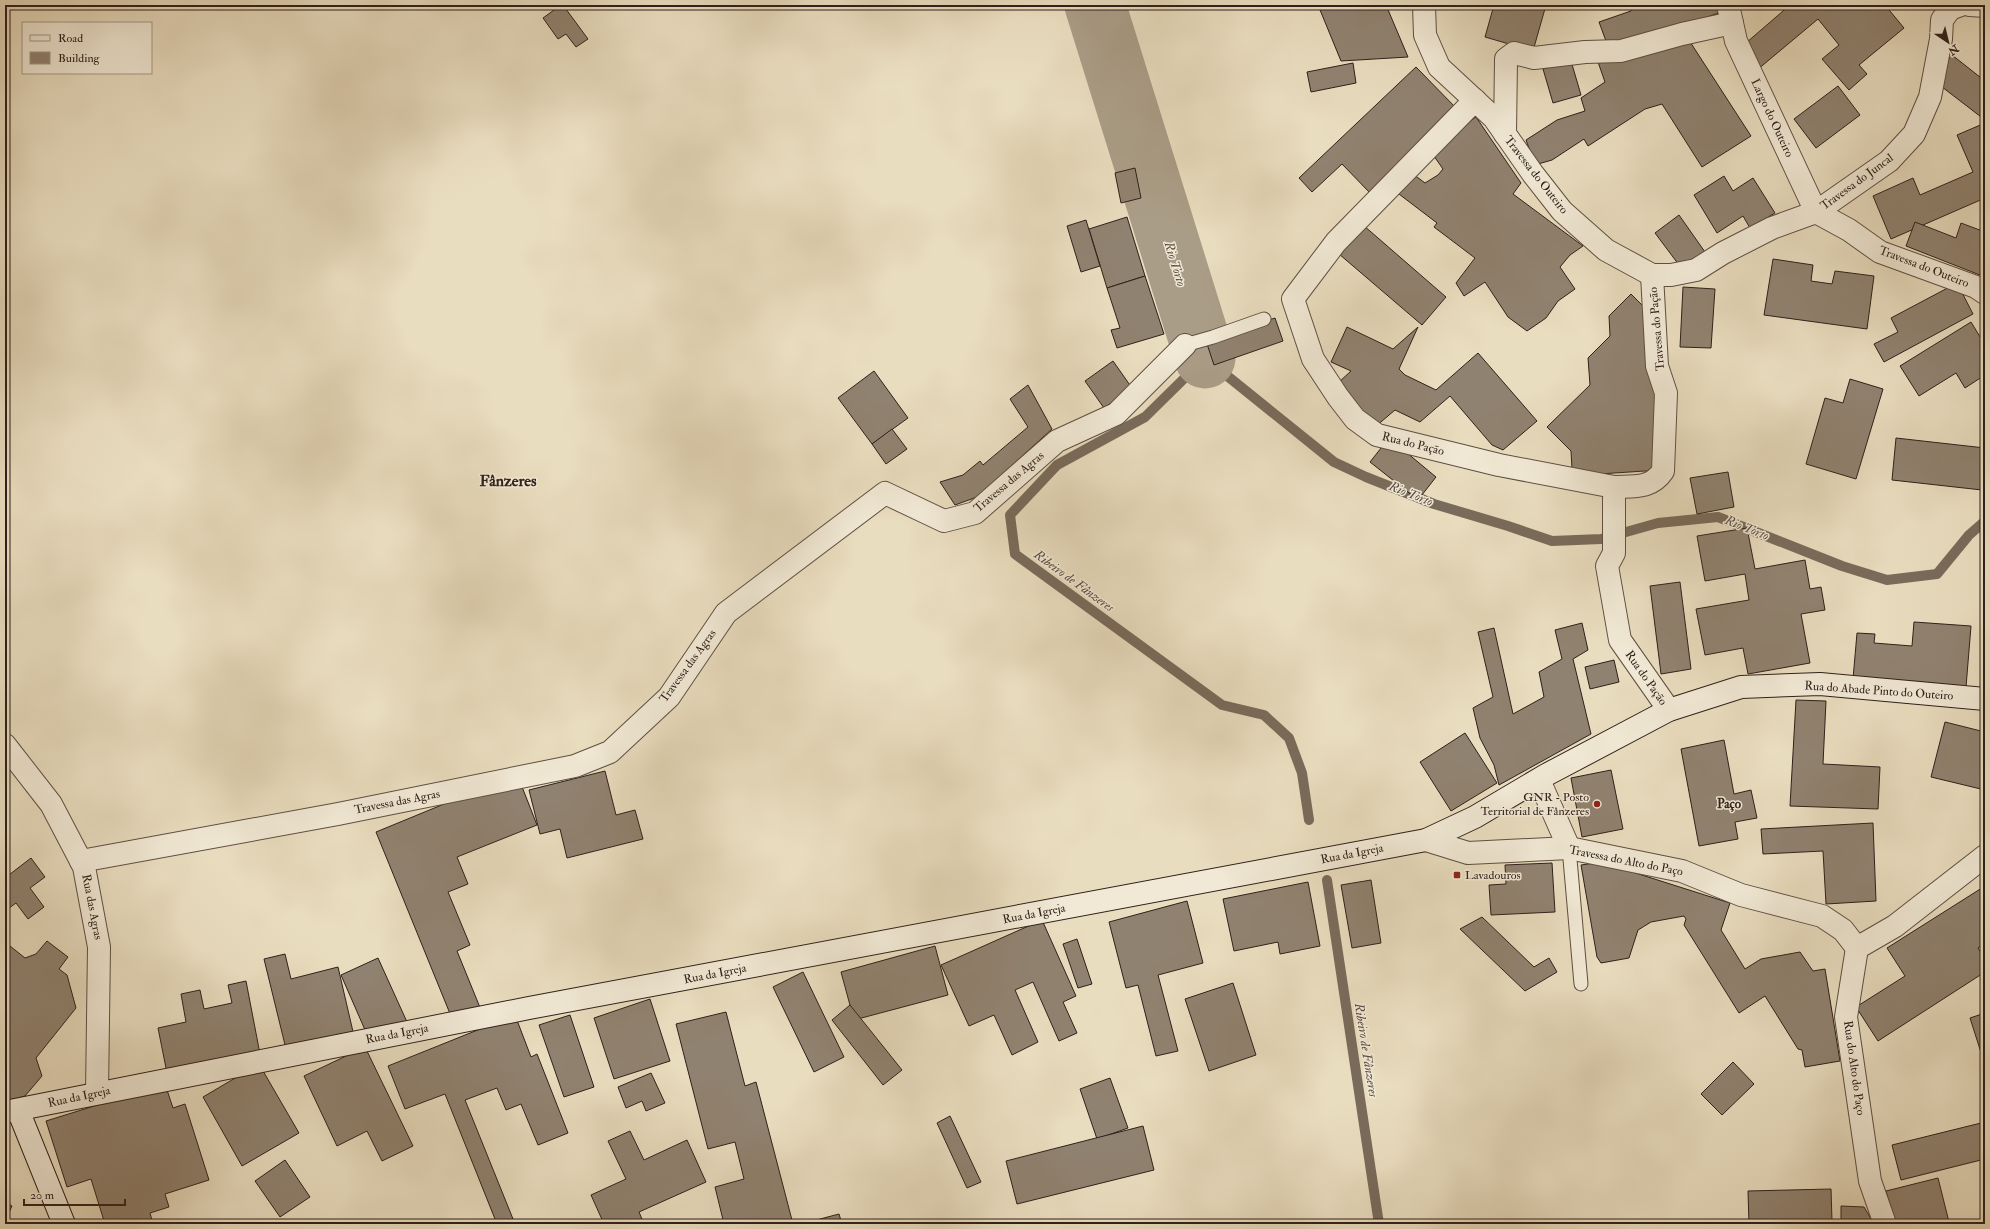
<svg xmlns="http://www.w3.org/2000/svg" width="1990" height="1229" font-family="'IM FELL Double Pica',serif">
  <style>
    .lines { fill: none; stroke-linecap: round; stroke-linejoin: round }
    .stream { stroke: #796b5b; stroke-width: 10 }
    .river { stroke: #aa9d87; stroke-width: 61 }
    .building { fill: #908270; stroke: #2f201a }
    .lane-casing { stroke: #5e4f43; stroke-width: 15 }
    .street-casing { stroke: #5e4f43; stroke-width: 24 }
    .secondary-casing { stroke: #2f201a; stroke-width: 24 }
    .lane { stroke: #f1e9d5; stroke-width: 13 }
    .street { stroke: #f1e9d5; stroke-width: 22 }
    .secondary { stroke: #f1e9d5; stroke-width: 22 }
    .poi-dot { fill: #8f2418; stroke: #f1e9d5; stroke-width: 1.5 }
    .labels { text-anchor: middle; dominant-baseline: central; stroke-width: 3; stroke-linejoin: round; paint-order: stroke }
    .street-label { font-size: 12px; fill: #2f201a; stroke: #f1e9d5 }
    .poi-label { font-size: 12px; fill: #2f201a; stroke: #f1e9d5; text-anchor: end }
    .water-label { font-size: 13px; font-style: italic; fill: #5a4c40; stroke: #f1e9d5 }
    .neighbourhood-label { font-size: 13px; font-weight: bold; fill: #2f201a; stroke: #f1e9d5 }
    .district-label { font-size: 16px; font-weight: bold; fill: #2f201a; stroke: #f1e9d5 }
  </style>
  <rect width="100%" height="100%" fill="#e9ddbf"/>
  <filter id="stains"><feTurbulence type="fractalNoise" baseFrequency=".005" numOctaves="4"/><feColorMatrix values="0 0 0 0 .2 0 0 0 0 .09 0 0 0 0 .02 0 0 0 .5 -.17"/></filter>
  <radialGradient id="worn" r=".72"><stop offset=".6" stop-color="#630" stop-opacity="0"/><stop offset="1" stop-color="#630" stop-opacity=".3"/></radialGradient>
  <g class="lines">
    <g class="stream">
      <path d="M1309,820L1302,773L1289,738L1264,715L1222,705L1015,554L1010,515L1057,465L1145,417L1205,358L1334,462L1366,477L1434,504L1508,526L1552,541L1601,539L1658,523L1718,517L1842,566L1887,580L1937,574L1969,535L1985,521"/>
      <path d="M1327,880L1379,1224"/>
    </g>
    <path class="river" d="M1095,5L1205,358"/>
  </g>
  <g class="building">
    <path d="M561,5H563L588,39L576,47L566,34L558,39L543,18Z"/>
    <path d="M1318,5H1386L1408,57L1341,61Z"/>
    <path d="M1494,5H1546L1533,51L1485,37Z"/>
    <path d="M1629,5H1721L1724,11L1610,52L1599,22L1631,11Z"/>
    <path d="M1790,5H1885L1904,28L1859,65L1867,74L1849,90L1822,59L1839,45L1818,19L1757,70L1739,49Z"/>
    <path d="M1685,34L1751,136L1702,167L1662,104L1645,109L1588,146L1584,139L1552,160L1538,164L1530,151L1526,140L1557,120L1585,111L1581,98L1605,82L1598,62Z"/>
    <path d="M1952,55L1985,81V120L1933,80Z"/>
    <path d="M1571,61L1581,95L1553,103L1543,69Z"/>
    <path d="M1353,63L1356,83L1311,92L1307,72Z"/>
    <path d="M1416,67L1458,110L1371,194L1342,164L1312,192L1299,178Z"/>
    <path d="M1838,86L1860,115L1816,148L1794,119Z"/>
    <path d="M1476,117L1521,183L1513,194L1583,246L1570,255L1560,267L1575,289L1558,301L1546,318L1527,331L1508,317L1485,282L1464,296L1456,283L1475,258L1434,227L1437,223L1395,191L1409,171L1425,183L1438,175L1443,169L1429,149Z"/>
    <path d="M1985,123V198L1891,239L1873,196L1913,178L1920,195L1973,172L1957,135Z"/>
    <path d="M1135,168L1141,198L1121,203L1115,173Z"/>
    <path d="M1724,176L1733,191L1753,178L1775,213L1750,228L1743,216L1717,233L1694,195Z"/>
    <path d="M1679,215L1705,252L1682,269L1655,233Z"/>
    <path d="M1127,217L1145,276L1107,288L1089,229Z"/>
    <path d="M1086,220L1100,266L1081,272L1067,226Z"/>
    <path d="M1915,222L1956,238L1961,223L1985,232V277L1906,246Z"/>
    <path d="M1363,225L1446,297L1422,325L1339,254Z"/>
    <path d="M1773,259L1813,265L1811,281L1832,284L1835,271L1874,276L1867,329L1764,315Z"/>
    <path d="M1145,276L1164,334L1117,348L1111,330L1120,328L1107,288Z"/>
    <path d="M1957,283L1973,314L1884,362L1874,344L1898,332L1891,318Z"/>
    <path d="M1683,287L1715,289L1711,348L1680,347Z"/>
    <path d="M1631,294L1646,309L1655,382L1660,470L1584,475L1573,486L1571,451L1547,427L1590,385L1588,358L1610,336L1609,316Z"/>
    <path d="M1275,318L1283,341L1214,365L1206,341Z"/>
    <path d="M1971,322L1985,345V375L1965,388L1956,373L1919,396L1900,366Z"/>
    <path d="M1347,327L1393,349L1418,327L1399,369L1405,375L1436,390L1478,353L1537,421L1503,450L1492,445L1450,396L1420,422L1395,410L1375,427L1338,383L1351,371L1331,362Z"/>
    <path d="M1113,361L1132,388L1104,408L1085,381Z"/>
    <path d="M874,371L908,418L872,444L838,398Z"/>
    <path d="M1850,379L1883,389L1856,479L1806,464L1825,398L1843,403Z"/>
    <path d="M1028,385L1052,429L977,497L955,505L940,482L963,475L980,461L983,465L1028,427L1010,399Z"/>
    <path d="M892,429L907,449L886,464L872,444Z"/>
    <path d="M1389,438L1436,477L1418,500L1370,462Z"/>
    <path d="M1896,438L1985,448L1982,490L1892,480Z"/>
    <path d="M1728,472L1734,507L1697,514L1690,478Z"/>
    <path d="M1747,528L1755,569L1805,560L1810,589L1821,587L1825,610L1801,614L1810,663L1748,674L1743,648L1705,655L1696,609L1749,600L1745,574L1705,581L1697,536Z"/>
    <path d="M1680,582L1691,669L1661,674L1650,586Z"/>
    <path d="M1914,622L1971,626L1966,687L1853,679L1857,633L1875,634L1874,643L1912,646Z"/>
    <path d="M1582,623L1588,650L1573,659L1591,734L1499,785L1494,765L1480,738L1473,708L1493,697L1478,632L1494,628L1513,714L1544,697L1539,672L1562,659L1555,630Z"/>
    <path d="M1614,660L1619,682L1590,689L1585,667Z"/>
    <path d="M1796,700L1826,701L1823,764L1880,767L1878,809L1790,806Z"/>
    <path d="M1945,722L1985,732V790L1931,777Z"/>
    <path d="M1465,733L1497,783L1451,811L1420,762Z"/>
    <path d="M1724,740L1734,794L1751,790L1757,818L1735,822L1738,839L1699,846L1681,749Z"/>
    <path d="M1611,770L1623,829L1582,837L1571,778Z"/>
    <path d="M605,771L616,815L635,810L643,839L567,858L560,829L540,834L529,790Z"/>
    <path d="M517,774L537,825L457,857L468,884L448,892L470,945L457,951L481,1010L453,1021L376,832Z"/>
    <path d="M1873,823L1876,901L1826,904L1823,851L1763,854L1761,829Z"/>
    <path d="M31,858L45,877L30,888L44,907L28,919L16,903L5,911V878Z"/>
    <path d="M1601,862L1730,903L1721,930L1745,969L1761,959L1800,952L1813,971L1825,969L1840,1061L1805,1067L1802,1050L1798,1049L1765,996L1739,1013L1684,925L1686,919L1684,916L1651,922L1638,930L1629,958L1601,963L1597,957L1581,865Z"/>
    <path d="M1552,863L1555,912L1491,915L1489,885L1506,884L1505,865Z"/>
    <path d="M1371,880L1381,943L1352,948L1341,885Z"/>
    <path d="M1308,882L1320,946L1280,954L1278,942L1234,951L1223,899Z"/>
    <path d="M1985,886V943L1978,948L1985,959V972L1878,1041L1856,1007L1905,976L1887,948Z"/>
    <path d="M1187,901L1203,963L1158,975L1178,1051L1156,1056L1138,985L1126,988L1109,922Z"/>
    <path d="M1482,917L1534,967L1549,958L1557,972L1525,991L1460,929Z"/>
    <path d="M1042,920L1076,996L1063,1002L1077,1033L1059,1041L1033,982L1015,990L1038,1042L1012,1055L994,1015L969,1026L941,965Z"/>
    <path d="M1077,939L1092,984L1078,988L1063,944Z"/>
    <path d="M47,941L68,957L59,969L67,975L76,1008L36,1058L42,1076L25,1096L5,1102V942L25,958L36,954Z"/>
    <path d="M935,946L948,995L854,1020L841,972Z"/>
    <path d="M285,954L291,979L338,967L354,1036L287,1053L264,959Z"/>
    <path d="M378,958L407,1022L369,1039L341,975Z"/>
    <path d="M803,972L844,1057L814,1072L773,987Z"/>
    <path d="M246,981L260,1054L167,1073L158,1028L186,1022L181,994L200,990L204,1009L232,1003L228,985Z"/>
    <path d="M1233,983L1256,1055L1209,1071L1185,999Z"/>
    <path d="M650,999L670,1061L614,1079L594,1018Z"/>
    <path d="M850,1005L902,1070L883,1085L832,1020Z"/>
    <path d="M726,1012L745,1086L756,1082L793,1224H724L715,1187L744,1179L735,1142L708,1149L676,1024Z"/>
    <path d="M1985,1013V1065L1970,1018Z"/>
    <path d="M515,1015L531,1057L537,1054L568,1133L538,1145L521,1104L506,1110L497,1088L465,1100L513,1219L497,1224L445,1094L405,1109L388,1066Z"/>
    <path d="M570,1015L594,1087L564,1097L539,1025Z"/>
    <path d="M365,1047L413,1146L382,1161L367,1131L337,1146L304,1076Z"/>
    <path d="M1733,1062L1754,1084L1722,1115L1701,1094Z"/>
    <path d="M259,1064L299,1133L242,1166L203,1097Z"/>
    <path d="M651,1073L665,1103L646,1111L642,1101L626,1108L618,1087Z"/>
    <path d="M1110,1078L1128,1128L1097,1139L1080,1089Z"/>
    <path d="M165,1084L173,1108L185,1104L209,1180L165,1194L169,1207L150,1213L153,1224H105L91,1179L67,1187L46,1121Z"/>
    <path d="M950,1116L981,1182L967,1188L937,1123Z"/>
    <path d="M1985,1122V1159L1901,1180L1892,1145Z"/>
    <path d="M1143,1126L1154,1170L1017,1204L1006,1161Z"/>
    <path d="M630,1131L644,1160L687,1140L706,1182L639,1212L644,1224H604L591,1195L626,1179L608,1141Z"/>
    <path d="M285,1160L310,1197L280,1217L255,1181Z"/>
    <path d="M1938,1178L1949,1222L1939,1224H1895L1886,1191Z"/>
    <path d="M1831,1189L1832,1221L1749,1224L1748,1191Z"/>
    <path d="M5,1202L12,1206L5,1221Z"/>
    <path d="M1841,1206L1864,1207L1874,1224H1841Z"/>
    <path d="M839,1214L842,1224H801Z"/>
  </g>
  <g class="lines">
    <defs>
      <g id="lane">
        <path d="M1185,345L1213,337L1264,319"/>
        <path d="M1569,848L1581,984"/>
      </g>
      <g id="street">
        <path d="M1424,5L1425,35L1439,67L1494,118L1533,174L1562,211L1606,250L1652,275H1671L1696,270L1723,253L1772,228L1816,212L1849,230L1880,252L1976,287L1985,293"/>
        <path d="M1728,5L1736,41L1816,212L1889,161L1914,134L1930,97L1941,39L1942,20L1950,9L1961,5"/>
        <path d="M1970,5L1985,6"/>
        <path d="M1475,100L1336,242L1293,299L1313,359L1338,397L1355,419L1377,435L1499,465L1614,487V553L1607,566L1620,640L1669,710"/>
        <path d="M1505,134L1506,59L1514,53L1534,58L1585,52L1621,51L1682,34L1732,23"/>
        <path d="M1614,487C1634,486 1651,489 1663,471L1666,393L1657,366L1652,275"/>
        <path d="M5,745L51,804L84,867L99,947L97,1093"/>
        <path d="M1539,780L1569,848"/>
        <path d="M1426,840L1468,853L1569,848L1682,871L1741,895L1822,916L1843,930L1857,948"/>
        <path d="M81,861L338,814L575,766L610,752L669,697L726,613L885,493L944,521L975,513L1057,441L1116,414L1185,345"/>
        <path d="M1885,1224L1870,1181L1846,1017L1857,948L1895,926L1985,856"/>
      </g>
      <g id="secondary">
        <path d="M18,1110L64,1224"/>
        <path d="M5,1112L529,1008L1426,840L1475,817L1546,775L1669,710L1741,687L1820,684L1985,699"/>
      </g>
    </defs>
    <use href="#lane" class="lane-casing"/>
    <use href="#street" class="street-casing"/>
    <use href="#secondary" class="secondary-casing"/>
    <use href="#lane" class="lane"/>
    <use href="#street" class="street"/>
    <use href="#secondary" class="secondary"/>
  </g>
  <g class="poi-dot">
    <circle cx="1597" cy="804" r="4"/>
    <rect x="1453" y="871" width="8" height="8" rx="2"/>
  </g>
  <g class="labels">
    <g class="street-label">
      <text transform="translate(1772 118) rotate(65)">Largo do Outeiro</text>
      <text transform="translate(1536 175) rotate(52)">Travessa do Outeiro</text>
      <text transform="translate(1857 182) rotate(-36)">Travessa do Juncal</text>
      <text transform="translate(1924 267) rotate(21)">Travessa do Outeiro</text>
      <text transform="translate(1657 329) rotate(-95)">Travessa do Pação</text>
      <text transform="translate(1413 444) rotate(14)">Rua do Pação</text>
      <text transform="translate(1009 482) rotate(-40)">Travessa das Agras</text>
      <text transform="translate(688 666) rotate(-54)">Travessa das Agras</text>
      <text transform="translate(1646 678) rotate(55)">Rua do Pação</text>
      <text transform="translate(1879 691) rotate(4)">Rua do Abade Pinto do Outeiro</text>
      <text transform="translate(397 802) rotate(-11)">Travessa das Agras</text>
      <text transform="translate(1352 854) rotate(-11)">Rua da Igreja</text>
      <text transform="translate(1626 861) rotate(11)">Travessa do Alto do Paço</text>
      <text transform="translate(92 907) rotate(79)">Rua das Agras</text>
      <text transform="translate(1034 914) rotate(-11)">Rua da Igreja</text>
      <text transform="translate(715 974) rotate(-11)">Rua da Igreja</text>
      <text transform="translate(397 1034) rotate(-11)">Rua da Igreja</text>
      <text transform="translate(1854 1068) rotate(82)">Rua do Alto do Paço</text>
      <text transform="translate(79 1097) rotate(-12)">Rua da Igreja</text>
    </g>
    <g class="poi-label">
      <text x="1589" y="797">GNR - Posto<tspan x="1589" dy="14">Territorial de Fânzeres</tspan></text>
      <text x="1465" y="875" text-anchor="start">Lavadouros</text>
    </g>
    <g class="water-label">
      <text transform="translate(1175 264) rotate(73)">Rio Torto</text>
      <text transform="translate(1411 494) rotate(22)">Rio Torto</text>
      <text transform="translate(1747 528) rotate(22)">Rio Torto</text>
      <text transform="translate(1074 581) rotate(36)">Ribeiro de Fânzeres</text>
      <text transform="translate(1366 1050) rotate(81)">Ribeiro de Fânzeres</text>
    </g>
    <g class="neighbourhood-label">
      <text x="1729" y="804">Paço</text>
    </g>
    <g class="district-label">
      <text x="508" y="481">Fânzeres</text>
    </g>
  </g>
  <rect width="1990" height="1229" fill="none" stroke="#e9ddbf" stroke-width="20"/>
  <rect x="6" y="6" width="1978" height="1217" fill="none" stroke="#2f201a" stroke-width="2"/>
  <rect x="10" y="10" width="1970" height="1209" fill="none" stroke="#2f201a"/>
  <rect x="22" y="22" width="130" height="52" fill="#f1e9d5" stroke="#a3998a"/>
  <rect x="30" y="35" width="20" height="6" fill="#f1e9d5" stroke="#a3998a"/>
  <text x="58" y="42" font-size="12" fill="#2f201a">Road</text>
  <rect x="30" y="52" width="20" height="12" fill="#908270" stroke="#a3998a"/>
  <text x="58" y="62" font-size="12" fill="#2f201a">Building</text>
  <g transform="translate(1948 42) rotate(145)" stroke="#f1e9d5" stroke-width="3" paint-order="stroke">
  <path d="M0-3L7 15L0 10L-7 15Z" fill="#2f201a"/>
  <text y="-6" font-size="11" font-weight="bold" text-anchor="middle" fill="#2f201a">N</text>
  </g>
  <path d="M24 1199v6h101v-6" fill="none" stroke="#2f201a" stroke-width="2"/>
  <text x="30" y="1199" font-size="12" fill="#2f201a" stroke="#f1e9d5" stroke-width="3" paint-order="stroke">20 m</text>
  <rect width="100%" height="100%" filter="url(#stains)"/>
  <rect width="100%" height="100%" fill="url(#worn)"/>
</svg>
